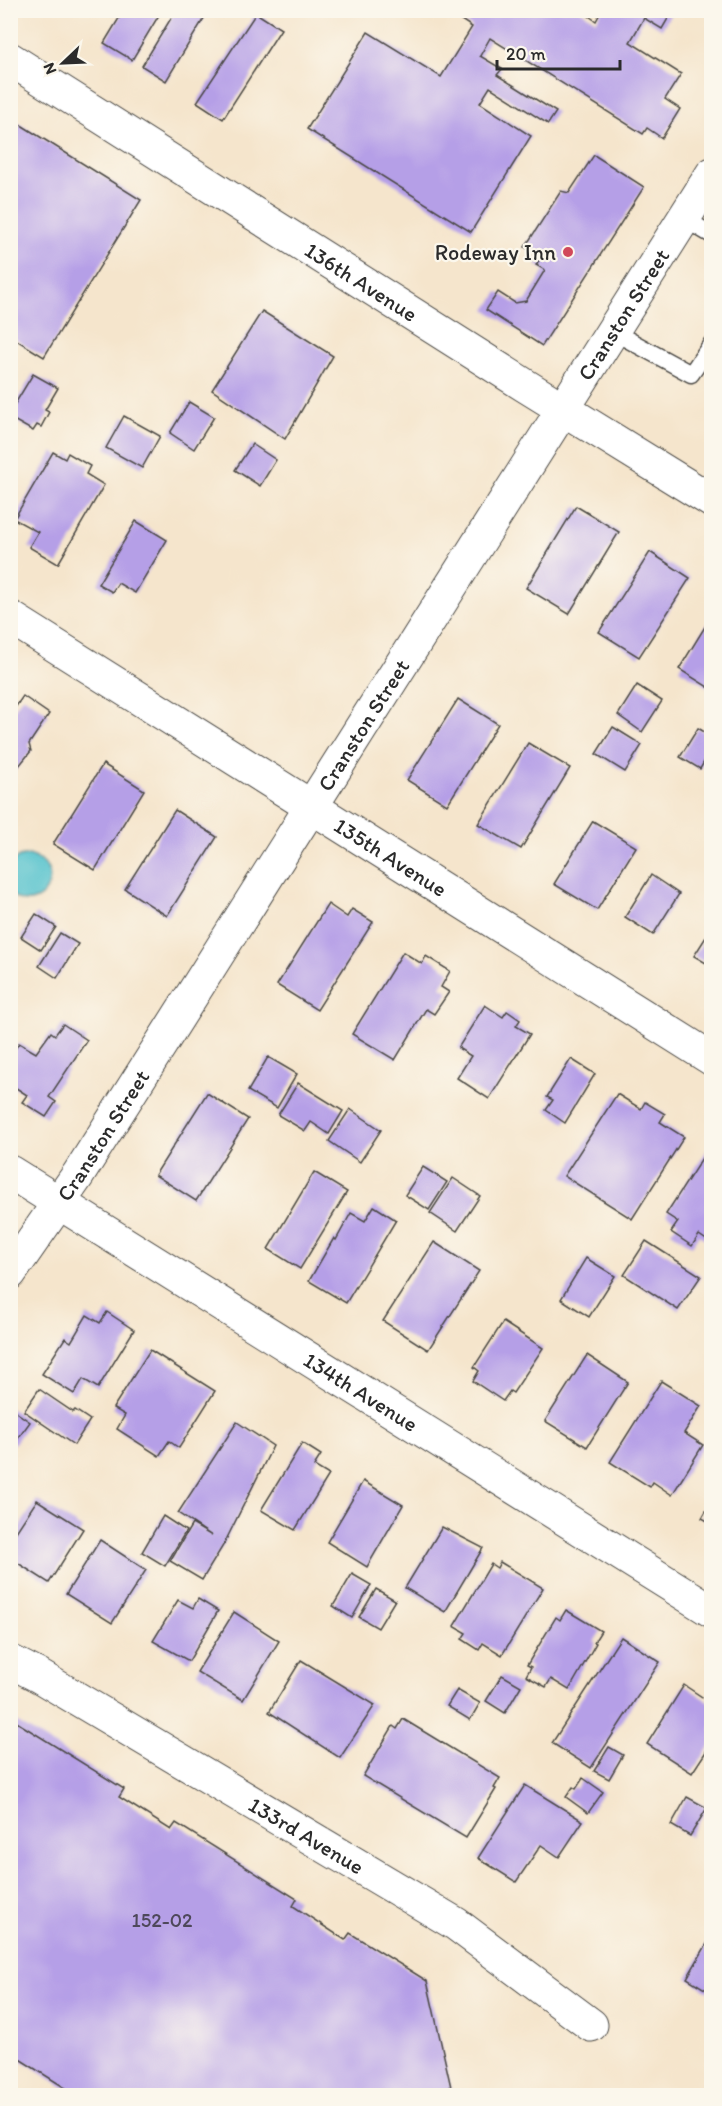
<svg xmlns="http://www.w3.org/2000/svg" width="722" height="2106" font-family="Itim,sans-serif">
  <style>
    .water { fill: #55c2cd; stroke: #40767c; stroke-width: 1.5 }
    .building { fill: #b59fe7 }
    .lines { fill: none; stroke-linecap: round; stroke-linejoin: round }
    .service-casing { stroke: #494743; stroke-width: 19 }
    .minor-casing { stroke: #494743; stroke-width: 35 }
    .service { stroke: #fff; stroke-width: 16 }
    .minor { stroke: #fff; stroke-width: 33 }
    .poi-dot { fill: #d1495b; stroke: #fbf7ec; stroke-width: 2 }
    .labels { text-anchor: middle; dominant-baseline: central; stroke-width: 4.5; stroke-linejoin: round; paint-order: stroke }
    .number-label { font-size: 20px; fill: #4e485a }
    .poi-label { font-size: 22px; fill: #2b2b2b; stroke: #fbf7ec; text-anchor: end }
    .street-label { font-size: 22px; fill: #2b2b2b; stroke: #fbf7ec }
  </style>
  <rect width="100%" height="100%" fill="#fbf7ec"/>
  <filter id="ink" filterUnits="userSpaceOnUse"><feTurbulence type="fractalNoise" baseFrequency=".0167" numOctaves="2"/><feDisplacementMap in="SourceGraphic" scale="12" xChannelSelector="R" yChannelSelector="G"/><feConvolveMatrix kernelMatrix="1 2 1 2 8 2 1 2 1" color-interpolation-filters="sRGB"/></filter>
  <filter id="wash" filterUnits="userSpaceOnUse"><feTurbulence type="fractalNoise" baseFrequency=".008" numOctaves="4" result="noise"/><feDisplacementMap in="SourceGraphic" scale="24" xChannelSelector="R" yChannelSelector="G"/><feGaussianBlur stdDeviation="1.35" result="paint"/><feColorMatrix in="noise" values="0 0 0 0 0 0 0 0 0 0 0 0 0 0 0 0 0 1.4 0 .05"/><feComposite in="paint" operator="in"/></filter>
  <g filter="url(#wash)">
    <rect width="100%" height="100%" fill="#f5e5cc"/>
    <path class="water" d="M29,855C72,868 39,920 11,894V862L19,857Z"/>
    <g id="blocks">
      <g class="building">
        <path d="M124,10H162L132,60L104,43Z"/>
        <path d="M176,10H209L166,81L142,66Z"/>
        <path d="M446,10H580L596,21L602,10H673L662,29L644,18L630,42L681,74L665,99L680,109L662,138L647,128L643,134L490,38L480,56L502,69L497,75L556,112L548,124L490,87L480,103L531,136L471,232L307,129L368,32L441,77L472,27Z"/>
        <path d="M256,13L281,29L223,119L197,102Z"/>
        <path d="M10,118L141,200L44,357L10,336Z"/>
        <path d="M594,155L644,187L542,346L486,310L498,292L515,303L526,301L545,270L536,265L541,257L525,247L561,191L569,193Z"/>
        <path d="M262,311L333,356L285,439L212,390Z"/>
        <path d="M33,374L58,388L45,410L49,412L41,427L37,425L33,431L10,418V412Z"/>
        <path d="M189,402L214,417L194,449L170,433Z"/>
        <path d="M124,416L160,436L142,468L106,448Z"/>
        <path d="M252,444L276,460L260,486L235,470Z"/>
        <path d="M53,452L65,459L68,453L90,466L86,474L104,485L58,564L29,547L38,532L14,519Z"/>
        <path d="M576,506L619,532L569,614L526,588Z"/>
        <path d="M136,521L167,540L135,593L118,583L112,592L98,584Z"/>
        <path d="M650,552L690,578L639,657L599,632Z"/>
        <path d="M711,617V689L679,669Z"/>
        <path d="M637,685L662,701L642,732L618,715Z"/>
        <path d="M23,696L49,714L29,744L31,751L10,777V715Z"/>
        <path d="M458,699L498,724L447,805L407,780Z"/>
        <path d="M613,727L642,745L625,772L596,754Z"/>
        <path d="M698,728L711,736V750L700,769L680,757Z"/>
        <path d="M528,743L570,768L521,849L478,824Z"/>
        <path d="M103,764L144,790L95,870L53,844Z"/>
        <path d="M175,810L217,837L167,916L125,889Z"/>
        <path d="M593,821L636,847L597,910L554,884Z"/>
        <path d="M651,875L679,894L653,935L625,917Z"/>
        <path d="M328,904L347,917L352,909L373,922L317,1010L277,985Z"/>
        <path d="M36,914L56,927L41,950L21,937Z"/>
        <path d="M711,929V966L694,956Z"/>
        <path d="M60,933L78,944L57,978L39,966Z"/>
        <path d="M403,952L422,964L426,956L450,971L441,987L449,992L434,1014L426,1009L395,1060L352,1034Z"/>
        <path d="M485,1005L503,1017L507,1011L520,1020L516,1026L530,1034L489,1099L457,1078L471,1056L458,1048Z"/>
        <path d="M63,1024L87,1040L49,1097L56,1102L46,1117L22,1102L27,1095L10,1084V1056L19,1043L36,1053L51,1032L55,1035Z"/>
        <path d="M268,1057L297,1074L277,1108L248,1091Z"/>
        <path d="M571,1059L595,1074L565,1123L546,1110L553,1100L547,1097Z"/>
        <path d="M298,1083L343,1111L329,1134L311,1122L305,1131L278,1115Z"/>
        <path d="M207,1093L248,1119L196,1201L155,1175Z"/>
        <path d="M617,1094L641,1109L645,1102L665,1114L660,1122L684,1137L632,1219L564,1176Z"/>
        <path d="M350,1109L381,1130L360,1162L329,1141Z"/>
        <path d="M711,1144V1243L699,1235L692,1246L671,1232L678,1222L666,1214Z"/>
        <path d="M423,1167L447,1182L429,1210L405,1195Z"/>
        <path d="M314,1172L347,1192L300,1269L268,1249Z"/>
        <path d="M453,1178L480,1196L457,1231L430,1213Z"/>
        <path d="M374,1206L396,1220L346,1303L309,1281L334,1238L336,1240L351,1213L365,1221Z"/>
        <path d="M646,1241L701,1276L678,1310L624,1275Z"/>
        <path d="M434,1242L479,1271L428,1350L383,1321Z"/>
        <path d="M586,1258L615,1276L589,1317L561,1299Z"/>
        <path d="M107,1312L134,1330L98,1388L83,1379L74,1394L42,1374L65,1338L71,1342L87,1315L100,1323Z"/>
        <path d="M503,1322L543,1348L513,1393L510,1391L503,1401L473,1381L479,1371L474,1367Z"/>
        <path d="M150,1350L215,1391L179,1448L169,1441L159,1456L117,1429L125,1415L113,1408Z"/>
        <path d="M587,1355L628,1382L587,1447L545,1421Z"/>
        <path d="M661,1381L701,1406L684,1433L703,1445L672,1495L653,1482L650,1487L610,1462Z"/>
        <path d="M39,1389L73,1412L75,1410L90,1420L74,1445L24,1411Z"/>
        <path d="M10,1408L30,1422L14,1444L10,1441Z"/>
        <path d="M237,1422L273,1446L224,1544L202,1580L170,1561L192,1524L212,1536L178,1513Z"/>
        <path d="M302,1443L321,1455L314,1466L329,1475L295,1530L261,1510Z"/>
        <path d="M363,1481L403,1505L367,1567L327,1542Z"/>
        <path d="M37,1500L83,1529L49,1583L10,1558V1541Z"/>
        <path d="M711,1502V1523L702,1518Z"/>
        <path d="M163,1516L186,1531L165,1566L142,1552Z"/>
        <path d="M442,1527L483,1548L445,1612L405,1588Z"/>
        <path d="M100,1540L146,1570L112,1623L66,1594Z"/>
        <path d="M500,1562L543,1588L502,1655L483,1643L479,1650L462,1639L466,1633L454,1626L491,1564L497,1568Z"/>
        <path d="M352,1574L371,1585L352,1618L333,1606Z"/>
        <path d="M376,1589L395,1600L378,1628L359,1617Z"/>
        <path d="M198,1599L218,1611L189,1661L153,1641L178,1600L193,1608Z"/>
        <path d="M566,1610L601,1631L594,1642L596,1643L569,1690L551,1679L546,1687L526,1676L531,1667L527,1665L556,1617L560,1620Z"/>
        <path d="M234,1612L279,1641L243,1700L197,1672Z"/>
        <path d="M621,1637L660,1662L591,1768L552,1743Z"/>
        <path d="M301,1660L375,1705L340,1758L269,1712Z"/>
        <path d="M502,1675L521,1686L505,1713L486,1701Z"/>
        <path d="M684,1685L711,1703V1744L692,1773L647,1744Z"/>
        <path d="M457,1690L480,1703L470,1720L447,1706Z"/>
        <path d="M10,1718L124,1789L119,1797L171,1830L176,1823L297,1899L293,1906L345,1940L350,1933L427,1981L453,2096H78L10,2053Z"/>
        <path d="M403,1719L500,1778L494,1788L496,1789L466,1838L363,1776L393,1726L397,1729Z"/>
        <path d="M609,1747L623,1755L609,1779L594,1771Z"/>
        <path d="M583,1778L603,1792L588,1813L566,1797L573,1787L576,1789Z"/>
        <path d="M525,1785L583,1821L559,1857L541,1845L516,1882L478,1858Z"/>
        <path d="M687,1797L707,1808L690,1836L671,1825Z"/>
        <path d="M711,1937V1993L687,1978Z"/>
      </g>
    </g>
  </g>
  <g filter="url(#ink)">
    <use href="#blocks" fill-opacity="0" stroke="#494743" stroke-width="1.5"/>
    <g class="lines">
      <defs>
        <g id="service">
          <path d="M683,218L712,235"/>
          <path d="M612,331L691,374L712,343"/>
        </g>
        <g id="minor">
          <path id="s1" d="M10,59L526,386L712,501"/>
          <path id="s2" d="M10,617L712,1059"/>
          <path id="s3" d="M10,1172L712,1611"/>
          <path id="s4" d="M10,1273L78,1175L712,174"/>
          <path id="s5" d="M10,1661L39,1676L456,1924L591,2025"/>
        </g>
      </defs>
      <use href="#service" class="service-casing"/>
      <use href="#minor" class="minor-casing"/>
      <use href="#service" class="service"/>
      <use href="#minor" class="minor"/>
    </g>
  </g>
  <circle class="poi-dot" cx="568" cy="252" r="6"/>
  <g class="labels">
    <g class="number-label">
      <text x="162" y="1920">152-02</text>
    </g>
    <g class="poi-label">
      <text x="556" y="252">Rodeway Inn</text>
    </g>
    <g class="street-label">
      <text stroke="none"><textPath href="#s1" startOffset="416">136th Avenue</textPath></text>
      <text stroke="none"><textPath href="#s4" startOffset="1138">Cranston Street</textPath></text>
      <text stroke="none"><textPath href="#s4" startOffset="652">Cranston Street</textPath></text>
      <text stroke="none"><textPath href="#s2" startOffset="450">135th Avenue</textPath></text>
      <text stroke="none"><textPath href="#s4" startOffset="166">Cranston Street</textPath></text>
      <text stroke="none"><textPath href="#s3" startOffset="414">134th Avenue</textPath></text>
      <text stroke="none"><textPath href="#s5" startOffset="344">133rd Avenue</textPath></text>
    </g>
  </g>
  <rect width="722" height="2106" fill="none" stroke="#fbf7ec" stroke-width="36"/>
  <g transform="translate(63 63) rotate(247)" stroke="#fbf7ec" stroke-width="4.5" paint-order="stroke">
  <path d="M0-4.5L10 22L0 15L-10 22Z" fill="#2b2b2b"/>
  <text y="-9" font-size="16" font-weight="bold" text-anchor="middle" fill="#2b2b2b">N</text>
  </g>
  <path d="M497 60v9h123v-9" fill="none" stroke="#2b2b2b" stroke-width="3"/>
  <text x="506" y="60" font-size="18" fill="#2b2b2b" stroke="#fbf7ec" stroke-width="4.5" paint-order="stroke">20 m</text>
</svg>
